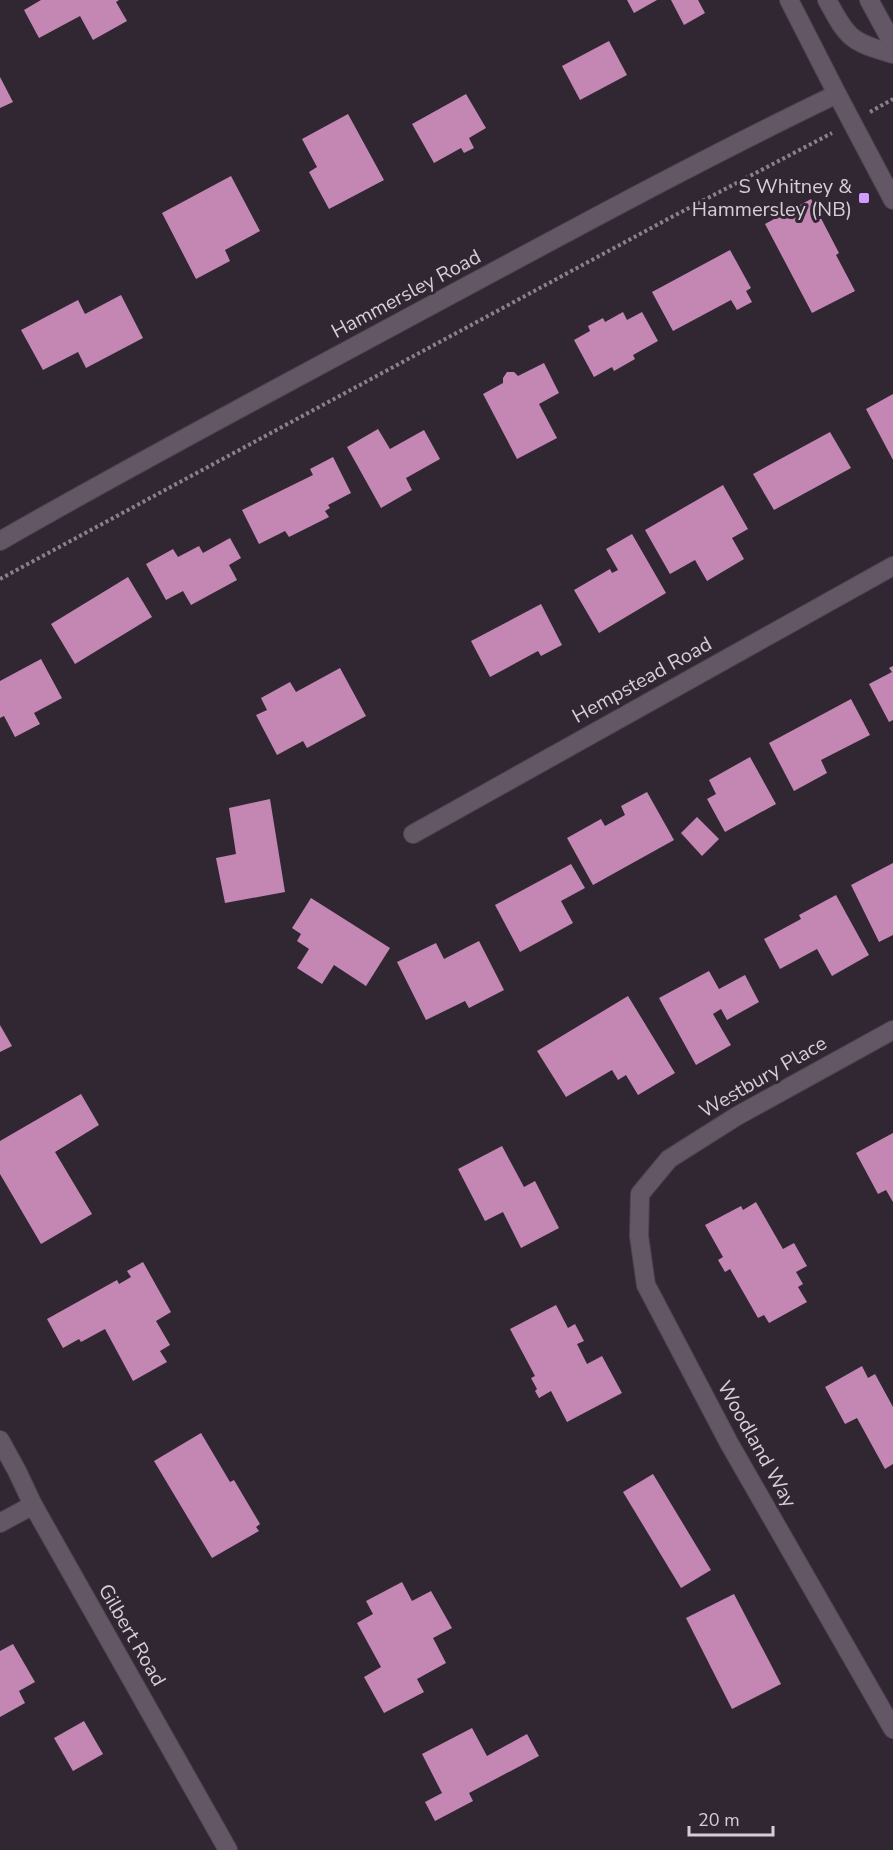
<svg xmlns="http://www.w3.org/2000/svg" width="893" height="1850" font-family="'Nunito Sans',sans-serif">
  <style>
    .building { fill: #c487b4 }
    .lines { fill: none; stroke-linecap: round; stroke-linejoin: round }
    .street-casing { stroke: #4e4450; stroke-width: 20 }
    .secondary-casing { stroke: #4e4450; stroke-width: 20 }
    .path { stroke: #8a818c; stroke-width: 4; stroke-dasharray: 3 3; stroke-linecap: butt }
    .street { stroke: #635766; stroke-width: 18 }
    .secondary { stroke: #635766; stroke-width: 18 }
    .poi-dot { fill: #d09dff; stroke: #312733; stroke-width: 2 }
    .labels { text-anchor: middle; dominant-baseline: central; stroke-width: 6; stroke-linejoin: round; paint-order: stroke }
    .poi-label { font-size: 20px; fill: #d5ced7; stroke: #312733; text-anchor: end }
    .street-label { font-size: 20px; fill: #d5ced7; stroke: #312733 }
  </style>
  <rect width="100%" height="100%" fill="#312733"/>
  <g class="building">
    <path d="M41,0H119L116,2L127,21L93,40L80,16L39,38L24,10Z"/>
    <path d="M627,0H657L634,13Z"/>
    <path d="M671,0H698L705,13L684,25Z"/>
    <path d="M609,41L627,75L580,100L562,66Z"/>
    <path d="M0,77L13,102L0,108Z"/>
    <path d="M466,94L486,128L469,138L474,148L464,153L461,148L434,163L412,124Z"/>
    <path d="M348,114L384,180L329,209L309,172L317,167L302,139Z"/>
    <path d="M231,176L260,231L225,250L230,261L196,279L162,213Z"/>
    <path d="M811,199L839,253L836,255L855,291L812,313L765,224Z"/>
    <path d="M730,250L751,288L746,291L752,302L737,310L731,300L673,331L652,292Z"/>
    <path d="M121,295L143,338L86,368L78,352L43,370L21,330L78,300L85,314Z"/>
    <path d="M623,312L627,320L642,312L658,341L633,355L635,359L614,371L612,367L594,377L574,340L590,331L588,326L603,318L605,322Z"/>
    <path d="M544,363L559,393L539,404L557,438L517,459L483,394L503,383V378L507,372H514L518,376Z"/>
    <path d="M893,394V460L866,409Z"/>
    <path d="M378,429L390,449L424,430L440,459L406,478L412,490L381,508L347,447Z"/>
    <path d="M830,432L851,468L774,510L753,474Z"/>
    <path d="M333,457L351,493L328,505L330,508L325,511L329,517L289,537L285,531L259,544L242,510L313,475L310,469Z"/>
    <path d="M723,485L748,529L732,538L744,559L707,581L695,560L670,574L645,530Z"/>
    <path d="M632,534L666,593L599,633L574,590L610,569L612,573L618,570L606,549Z"/>
    <path d="M230,538L241,558L229,565L237,580L191,605L183,591L166,600L146,564L173,549L178,557L199,546L203,553Z"/>
    <path d="M128,577L152,617L75,664L51,624Z"/>
    <path d="M541,604L562,645L541,656L538,651L490,677L471,641Z"/>
    <path d="M41,659L62,698L34,713L40,724L15,737L4,716L0,718V681Z"/>
    <path d="M893,666V720L889,722L869,684L892,672L889,668Z"/>
    <path d="M340,668L366,716L307,748L303,741L277,755L256,715L267,710L261,698L290,682L296,692Z"/>
    <path d="M851,699L870,735L821,760L827,773L794,791L769,743Z"/>
    <path d="M750,757L776,804L725,832L707,799L716,794L709,780Z"/>
    <path d="M647,792L674,840L593,885L567,838L601,819L605,826L625,815L621,806Z"/>
    <path d="M270,799L285,892L225,903L216,858L236,854L229,808Z"/>
    <path d="M697,817L719,839L702,856L681,833Z"/>
    <path d="M893,863V935L879,942L851,885Z"/>
    <path d="M571,864L585,888L561,901L573,923L520,952L495,905Z"/>
    <path d="M836,895L869,955L832,976L817,949L780,969L764,939L801,919L799,915Z"/>
    <path d="M311,898L390,948L366,986L334,965L322,984L297,968L309,949L297,941L301,934L292,928Z"/>
    <path d="M479,941L504,990L469,1008L465,1001L426,1020L397,962L436,943L444,959Z"/>
    <path d="M709,971L719,989L745,975L759,1002L727,1020L721,1009L713,1014L731,1045L696,1065L659,998Z"/>
    <path d="M628,996L675,1073L638,1095L626,1075L618,1080L612,1070L566,1097L537,1051Z"/>
    <path d="M0,1025L12,1046L0,1052Z"/>
    <path d="M81,1094L99,1125L55,1152L92,1214L41,1244L0,1174V1141Z"/>
    <path d="M893,1133V1202L886,1190L878,1194L856,1153Z"/>
    <path d="M502,1146L524,1187L535,1181L559,1228L521,1248L503,1212L485,1221L458,1169Z"/>
    <path d="M756,1202L783,1249L794,1243L807,1266L796,1272L803,1284L798,1287L807,1302L769,1323L764,1315L758,1318L730,1269L725,1272L718,1260L723,1257L705,1225L741,1206L743,1210Z"/>
    <path d="M143,1262L171,1312L156,1321L170,1345L160,1351L167,1362L133,1381L105,1329L81,1342L79,1339L63,1348L47,1319L117,1280L119,1284L131,1277L127,1271Z"/>
    <path d="M556,1305L568,1328L575,1324L584,1341L577,1344L587,1364L602,1356L622,1393L567,1422L551,1391L539,1398L535,1391L537,1389L531,1378L535,1376L510,1329Z"/>
    <path d="M862,1366L868,1378L875,1374L893,1407V1464L885,1469L857,1418L845,1424L825,1387Z"/>
    <path d="M201,1433L230,1482L234,1480L260,1524L256,1527L259,1531L212,1558L154,1461Z"/>
    <path d="M653,1474L711,1570L681,1588L623,1492Z"/>
    <path d="M402,1582L412,1601L431,1591L452,1628L433,1638L446,1663L417,1679L424,1692L384,1713L364,1677L381,1667L357,1623L373,1614L366,1601Z"/>
    <path d="M734,1594L781,1684L732,1709L686,1618Z"/>
    <path d="M13,1644L35,1682L19,1691L25,1703L0,1717V1651Z"/>
    <path d="M84,1721L103,1754L73,1771L54,1738Z"/>
    <path d="M472,1728L487,1756L527,1734L539,1756L469,1793L473,1801L435,1821L425,1802L442,1793L422,1754Z"/>
  </g>
  <g class="lines">
    <defs>
      <g id="street">
        <path d="M413,834L893,566"/>
        <path d="M893,1030L737,1116L669,1159L640,1194L639,1236L646,1285L729,1443L893,1729"/>
        <path d="M0,1523L33,1505"/>
      </g>
      <g id="secondary">
        <path d="M789,0L837,94L893,200"/>
        <path d="M827,0C834,12 841,28 852,37C863,46 880,50 893,54"/>
        <path d="M869,0L893,44"/>
        <path d="M0,541C132,465 267,394 402,321C546,244 689,165 837,94"/>
        <path d="M0,1440L17,1471L33,1505L228,1850"/>
      </g>
    </defs>
    <use href="#street" class="street-casing"/>
    <use href="#secondary" class="secondary-casing"/>
    <g class="path">
      <path d="M870,112L893,99"/>
      <path d="M0,579L666,220L832,133"/>
    </g>
    <use href="#street" class="street"/>
    <use href="#secondary" class="secondary"/>
  </g>
  <rect class="poi-dot" x="858" y="192" width="12" height="12" rx="3"/>
  <g class="labels">
    <g class="poi-label">
      <text x="852" y="186">S Whitney &amp;<tspan x="852" dy="23">Hammersley (NB)</tspan></text>
    </g>
    <g class="street-label">
      <text transform="translate(406 294) rotate(-28)">Hammersley Road</text>
      <text transform="translate(642 680) rotate(-29)">Hempstead Road</text>
      <text transform="translate(763 1077) rotate(-30)">Westbury Place</text>
      <text transform="translate(757 1444) rotate(61)">Woodland Way</text>
      <text transform="translate(132 1635) rotate(60)">Gilbert Road</text>
    </g>
  </g>
  <path d="M689 1826v9h84v-9" fill="none" stroke="#d5ced7" stroke-width="3"/>
  <text x="698" y="1826" font-size="18" fill="#d5ced7" stroke="#312733" stroke-width="4.5" paint-order="stroke">20 m</text>
</svg>
